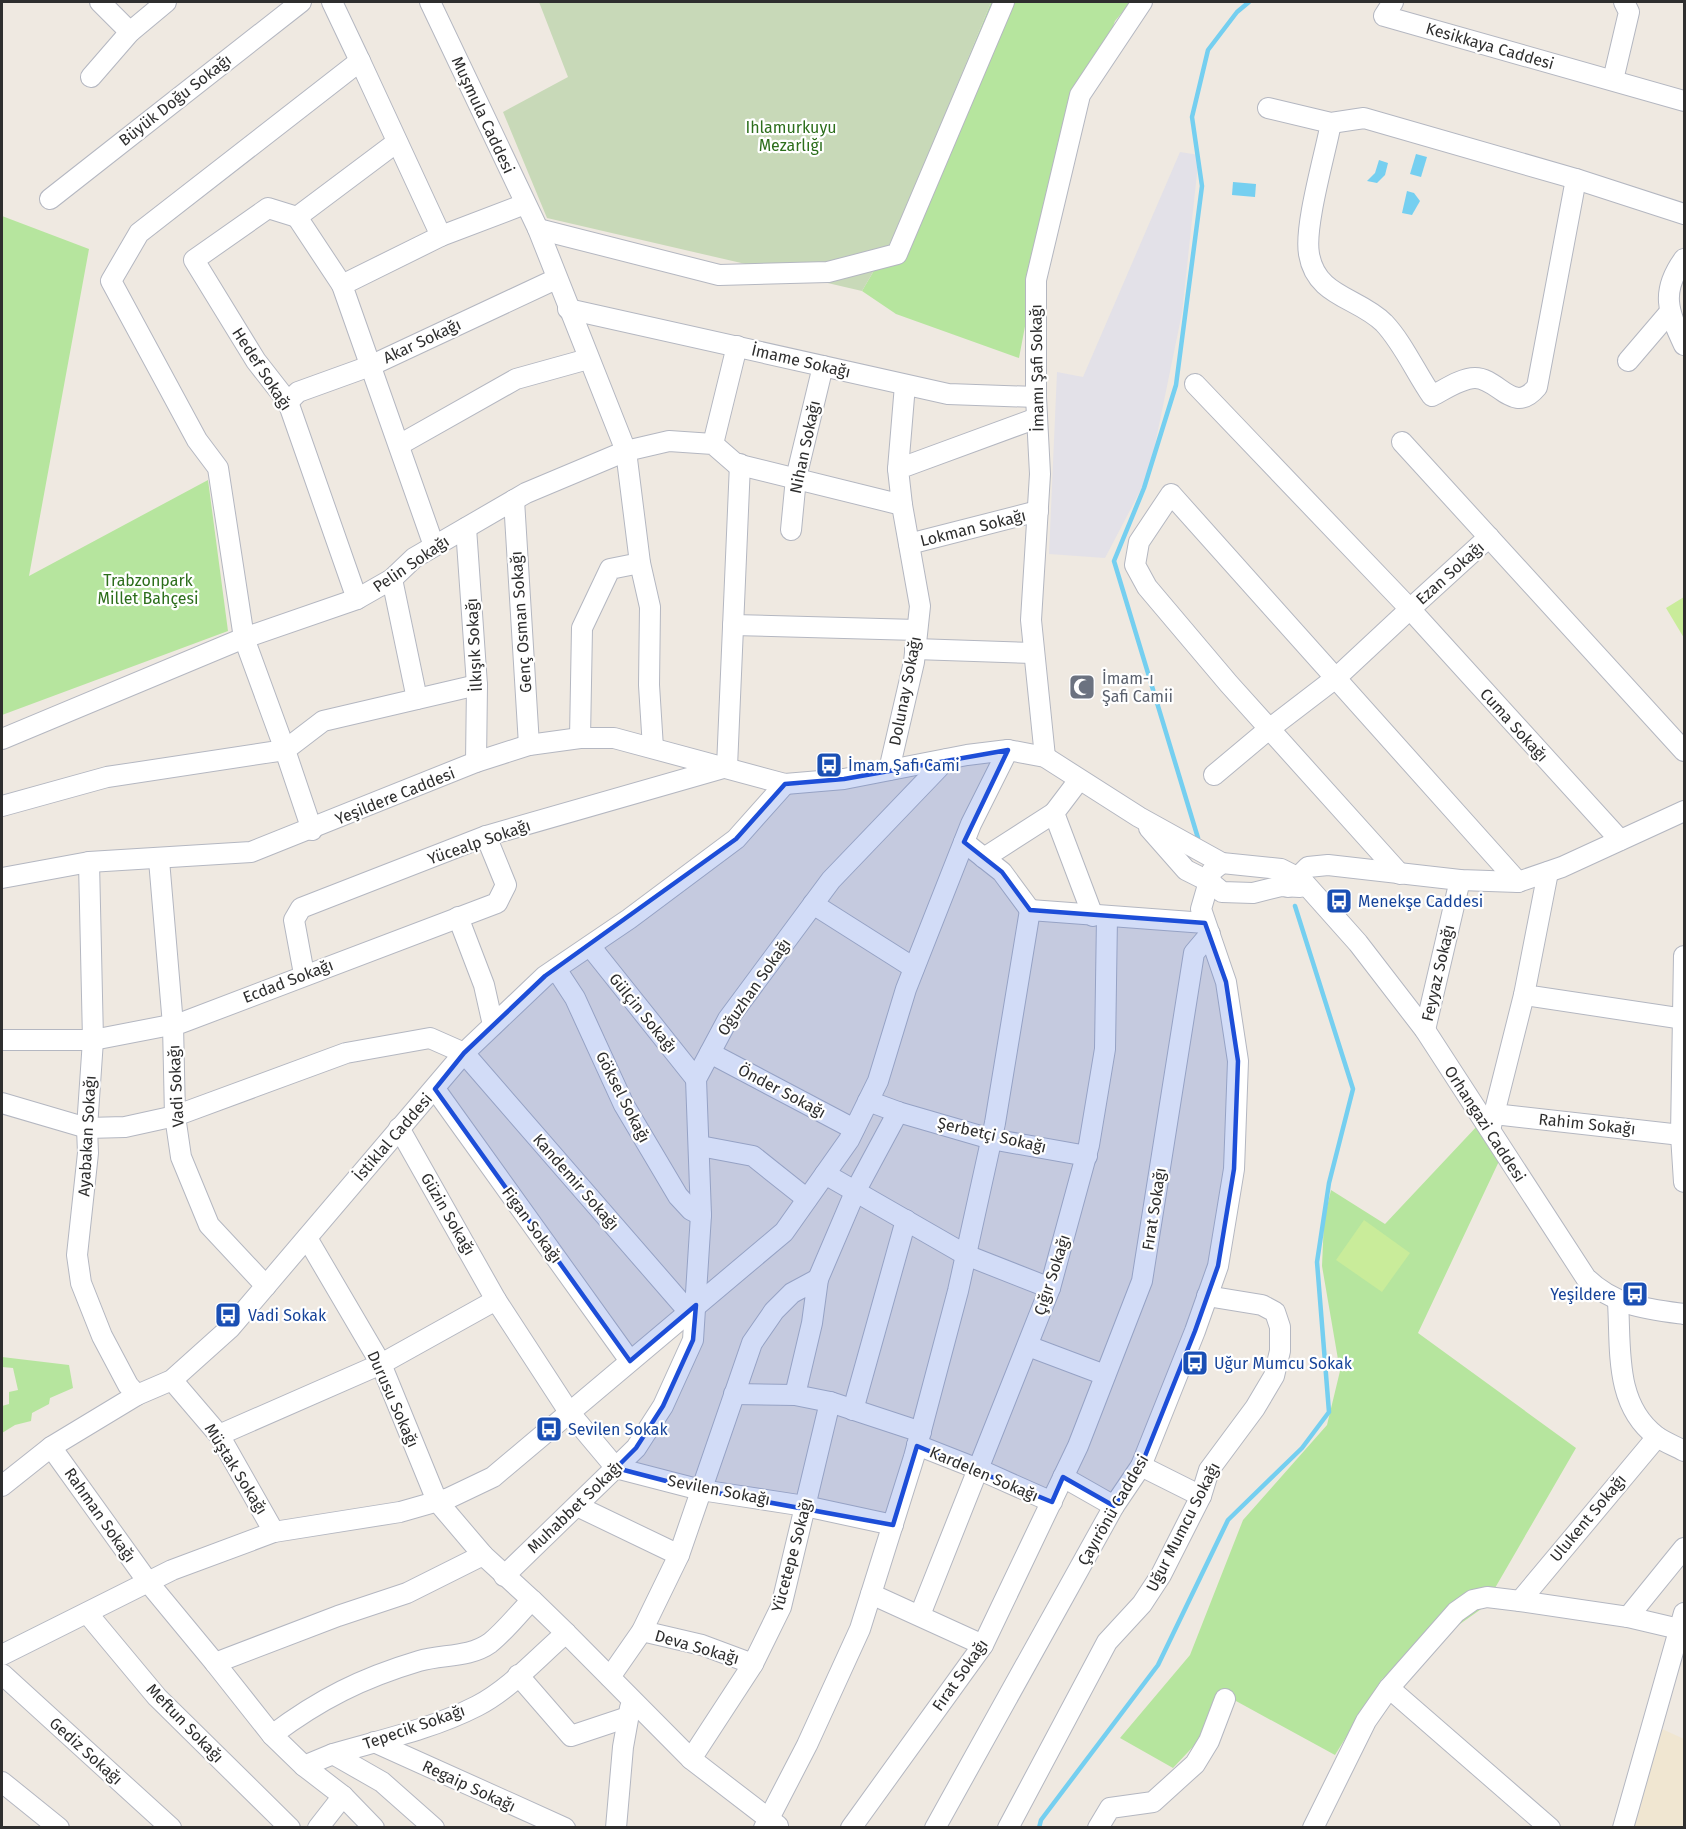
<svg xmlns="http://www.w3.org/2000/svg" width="1686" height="1829" font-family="'Fira Sans',sans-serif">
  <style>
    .industrial { fill: #e3e1e8 }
    .education { fill: #f0e6d1 }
    .green { fill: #b6e59e }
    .cemetery { fill: #c8d9b8 }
    .pitch { fill: #c9ec9a }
    .water { fill: #75cff0 }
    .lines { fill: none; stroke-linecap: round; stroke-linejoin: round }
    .stream { stroke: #75cff0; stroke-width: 4.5 }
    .minor-casing { stroke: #b4b7c1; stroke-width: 22 }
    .minor { stroke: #fff; stroke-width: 20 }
    .marked { fill: #1d4ed8; fill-opacity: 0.2; stroke: #1d4ed8; stroke-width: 4.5; stroke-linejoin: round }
    .labels { text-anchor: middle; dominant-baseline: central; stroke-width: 4.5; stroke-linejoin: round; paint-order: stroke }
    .street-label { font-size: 16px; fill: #2e2e2e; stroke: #fff }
    .park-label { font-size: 16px; fill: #2c6e1b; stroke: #fff }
    .worship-label { font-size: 16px; fill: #5b616d; stroke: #fff; text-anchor: start }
    .transit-label { font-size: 16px; fill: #164399; stroke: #fff; text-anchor: start }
  </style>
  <rect width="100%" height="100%" fill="#efe9e1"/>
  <path class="industrial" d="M1180,152L1199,155L1182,313L1149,474L1105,558L1049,554L1057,372L1083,377Z"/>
  <path class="education" d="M1649,1723L1684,1739V1827L1616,1828Z"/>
  <g class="green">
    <path d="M991,2H1131L1115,21L1049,200L1019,358L896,314L862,291L900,226Z"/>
    <path d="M2,216L89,249L29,576L208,480L228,631L2,715Z"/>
    <path d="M1479,1124L1501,1157L1418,1333L1576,1448L1484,1607L1382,1679L1335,1755L1236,1701L1173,1768L1120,1738L1190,1655L1243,1520L1327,1425L1340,1371L1322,1266L1324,1220L1331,1190L1385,1224Z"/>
    <path d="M2,1357L69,1365L73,1388L50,1398L49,1404L32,1413L31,1421L15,1425L2,1433V1406L9,1404V1392L18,1390L13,1368L2,1367Z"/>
  </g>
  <path class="cemetery" d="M539,2H991L900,226L862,291L547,218L503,112L568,77Z"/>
  <g class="pitch">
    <path d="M1684,597V638L1666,608Z"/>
    <path d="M1364,1220L1410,1253L1382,1292L1336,1260Z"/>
  </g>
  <g class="water">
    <path d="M1416,154L1427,157L1421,177L1410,174Z"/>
    <path d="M1379,160L1388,163L1385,175L1377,183L1367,181L1375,173Z"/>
    <path d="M1233,182L1256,184L1255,197L1232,195Z"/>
    <path d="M1407,191L1414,193L1420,201L1412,215L1402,213Z"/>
  </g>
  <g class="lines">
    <g class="stream">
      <path d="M1198,838L1114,561L1144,488L1176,385L1202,186L1192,117L1208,50L1237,12L1249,2"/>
      <path d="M1039,1828L1041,1820L1158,1665L1228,1520L1302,1448L1329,1412L1317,1262L1329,1183L1353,1089L1295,906"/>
    </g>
    <defs>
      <g id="minor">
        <path d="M100,2L130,32"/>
        <path d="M332,2L360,61"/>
        <path d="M1393,2L1384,16L1684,101"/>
        <path d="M91,77L130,32L166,2"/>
        <path d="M1613,80L1629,12L1624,2"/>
        <path d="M1268,108L1331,123L1364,118L1576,179L1684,214"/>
        <path d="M1331,123C1325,155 1304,226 1309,254C1316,297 1358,297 1384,323C1403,343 1416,373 1432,396C1444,390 1461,378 1475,378C1499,378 1513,416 1537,387L1576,179"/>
        <path d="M50,199L301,2"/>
        <path d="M297,217L342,285"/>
        <path d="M538,229L719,275L828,272L897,254L1004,2"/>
        <path d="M441,236L525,204"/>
        <path d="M1684,259C1660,292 1668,311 1684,345"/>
        <path d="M568,309L948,394L1036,397"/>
        <path d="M1628,361L1669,313"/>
        <path d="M1195,384L1410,609L1337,677L1269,729L1214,775"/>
        <path d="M288,402L298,392L370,366L556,279"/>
        <path d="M1402,442L1684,751"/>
        <path d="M713,444L737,346"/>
        <path d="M399,445L516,379L588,359"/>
        <path d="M898,469L905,385"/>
        <path d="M514,500L529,745"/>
        <path d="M466,528L477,685L476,762"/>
        <path d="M791,530L796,478L823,366"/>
        <path d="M1489,537L1410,609L1620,840"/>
        <path d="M909,544L1038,511"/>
        <path d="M392,579L417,699"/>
        <path d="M357,599L288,402L256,361L194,260L268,208L297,217L397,142"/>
        <path d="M733,625L917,630"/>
        <path d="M915,649L1034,653"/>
        <path d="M580,738L582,628L610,569L640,563"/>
        <path d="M2,739L244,638L357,599L392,579L414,558L526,493L626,451L538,229L430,2"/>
        <path d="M653,748L649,685L650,607L640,563L626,451L669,441L713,444L736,464L902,505L898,469L1037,418"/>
        <path d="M1045,757L1031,620L1040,474L1036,397V280L1080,95L1142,2"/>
        <path d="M889,770L914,662L920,606L902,505"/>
        <path d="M1079,780L1054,813L1093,916"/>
        <path d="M2,806L107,777L285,750L244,638L218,468L197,440L111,281L139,233L360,61L441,236L342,285L434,546"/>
        <path d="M1149,828L1186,870L1210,882L1222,892L1253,893L1281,886L1300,887"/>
        <path d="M312,830L285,750L323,721L477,685"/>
        <path d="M964,842L1002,872L1030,910"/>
        <path d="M984,858L1054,813"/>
        <path d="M159,860L173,1025L175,1116L181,1157L209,1225L266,1286"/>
        <path d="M89,862L93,1040L87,1128L88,1153L77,1255L81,1283L102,1336L128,1385L137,1395"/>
        <path d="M1548,872L1524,995L1684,1019"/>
        <path d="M1400,874L1229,684L1147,587L1135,565L1139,542L1171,494L1518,882"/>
        <path d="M2,878L89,862L251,852L476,762L529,745L580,738H614L785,784L844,779L967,755L1008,750L1045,757L1139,817L1222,863L1281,869L1301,879L1358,943L1425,1030L1586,1278C1615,1306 1646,1309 1684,1314"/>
        <path d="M1288,887L1308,867L1328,865L1460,880L1518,882L1562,867L1684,811"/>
        <path d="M813,904L914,968"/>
        <path d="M458,917L484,985L493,1025"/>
        <path d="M590,946L696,1079"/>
        <path d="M1684,956L1681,1135L1684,1182"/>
        <path d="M556,969L575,998L624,1105L678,1196L691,1210L701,1215"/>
        <path d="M304,974L294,920L301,908L486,836L727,767L740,464"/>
        <path d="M1425,1030L1460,880"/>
        <path d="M2,1040H93L181,1023L497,903L506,885L486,836"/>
        <path d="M710,1053L854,1129"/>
        <path d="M435,1089L630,1361"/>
        <path d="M2,1103L87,1128L125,1127L175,1116L346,1053L430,1038L464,1053L689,1312"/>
        <path d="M898,1112L991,1139L1087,1156"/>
        <path d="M1494,1114L1681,1135"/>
        <path d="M1491,1126L1524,995"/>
        <path d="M399,1128L496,1300"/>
        <path d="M700,1146L753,1156L807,1199"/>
        <path d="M825,1174L966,1255L1050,1288"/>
        <path d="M307,1238L381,1364L437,1501L483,1555"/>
        <path d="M818,1279L856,1190L898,1112L868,1101"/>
        <path d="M1618,1302C1621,1348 1614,1404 1656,1436C1664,1442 1675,1446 1684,1451"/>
        <path d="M1028,1346L1105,1375"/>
        <path d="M172,1380L219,1435L274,1532"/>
        <path d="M734,1394L795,1395"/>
        <path d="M853,1410L906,1220"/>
        <path d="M219,1435L381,1364L496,1300L569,1412L616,1468L701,1490L805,1506L893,1525"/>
        <path d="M917,1445L978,1469L1052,1502"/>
        <path d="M51,1447L148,1582L215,1663L338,1616L407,1593L483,1555L532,1600C518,1614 505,1631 490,1643C469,1658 442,1654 419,1661C362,1678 320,1699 272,1735L304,1766L333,1754L382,1782L434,1828"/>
        <path d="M1141,1466L1201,1496"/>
        <path d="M1063,1477L1114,1506"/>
        <path d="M2,1486L51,1447L137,1395L172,1380L230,1328L464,1053L545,976L629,919L736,839L785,784"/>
        <path d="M577,1506L679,1555"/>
        <path d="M504,1576L636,1448L663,1406L693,1340L701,1215L696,1079L728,1019L831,880L947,759"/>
        <path d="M871,1594L983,1645"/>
        <path d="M1520,1601L1657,1437"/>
        <path d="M87,1613L157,1697L290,1828"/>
        <path d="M920,1615L1050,1288L1089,1145L1105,1049L1107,917"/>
        <path d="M1628,1617L1684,1548"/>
        <path d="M642,1631L702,1645L753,1664"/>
        <path d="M566,1633L691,1759L778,1826"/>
        <path d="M2,1655L172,1570L274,1532L400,1512L449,1498L493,1477L784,1232L849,1140L878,1081L906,989L971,824L1008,750"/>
        <path d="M215,1663L272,1735"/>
        <path d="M2,1674L171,1828"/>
        <path d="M518,1675L571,1736L628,1717"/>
        <path d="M610,1677L642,1631L679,1555L752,1343L774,1311L792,1293L818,1279L812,1323L795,1395L830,1402L921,1432"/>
        <path d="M1389,1688L1550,1828"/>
        <path d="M374,1742L565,1828"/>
        <path d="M333,1754C381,1740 432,1729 477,1706C510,1689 538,1657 566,1633L532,1600"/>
        <path d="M691,1759L753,1664L781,1607L830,1402"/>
        <path d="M304,1766L343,1796L374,1828"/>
        <path d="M2,1782L59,1828"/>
        <path d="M318,1828L343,1796"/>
        <path d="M616,1828L623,1747L630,1708"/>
        <path d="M764,1828L807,1745L860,1629L914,1457L958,1291L995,1123L1030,910L1205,923"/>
        <path d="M851,1828L983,1645L1078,1446L1142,1281L1194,953L1210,934"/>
        <path d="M935,1828L1114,1506L1141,1466L1195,1331L1218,1266L1234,1169L1238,1061L1226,982L1201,909L1212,871L1222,863"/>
        <path d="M1008,1828L1107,1642L1142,1604L1161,1575L1201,1496L1209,1470L1255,1408L1274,1376L1280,1351V1327L1275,1312L1262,1305L1207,1296"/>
        <path d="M1098,1828L1110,1808L1153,1802L1195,1764L1209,1741L1225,1699"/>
        <path d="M1313,1828L1366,1721L1389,1688L1456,1612L1473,1600L1487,1597L1520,1601L1628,1617L1679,1629"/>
        <path d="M1623,1828L1684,1613"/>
      </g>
    </defs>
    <use href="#minor" class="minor-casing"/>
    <use href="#minor" class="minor"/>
  </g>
  <path class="marked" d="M1008,750L964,842L1002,872L1030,910L1205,923L1226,982L1238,1061L1234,1169L1218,1266L1195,1331L1141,1466L1114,1506L1063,1477L1052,1502L917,1446L893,1525L701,1490L616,1468L636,1448L663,1406L693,1340L696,1305L630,1361L435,1089L464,1053L545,976L736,839L785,784L844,779Z"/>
  <defs>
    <symbol id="mosque-square" viewBox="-11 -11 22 22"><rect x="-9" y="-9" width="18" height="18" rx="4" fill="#6b7280" stroke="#fff"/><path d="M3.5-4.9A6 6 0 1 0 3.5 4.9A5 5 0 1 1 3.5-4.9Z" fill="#fff"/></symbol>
    <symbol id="bus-square" viewBox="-11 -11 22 22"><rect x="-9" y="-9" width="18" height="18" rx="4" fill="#1a4fb4" stroke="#fff"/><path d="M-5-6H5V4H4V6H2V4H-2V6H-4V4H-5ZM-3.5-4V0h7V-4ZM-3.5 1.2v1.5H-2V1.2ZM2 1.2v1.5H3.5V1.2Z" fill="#fff"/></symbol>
  </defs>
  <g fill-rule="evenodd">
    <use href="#mosque-square" x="1067" y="672" width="30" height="30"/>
    <use href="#bus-square" x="814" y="750" width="30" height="30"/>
    <use href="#bus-square" x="1324" y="886" width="30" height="30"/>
    <use href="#bus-square" x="1620" y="1279" width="30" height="30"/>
    <use href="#bus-square" x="213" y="1300" width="30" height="30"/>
    <use href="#bus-square" x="1180" y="1348" width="30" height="30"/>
    <use href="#bus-square" x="534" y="1414" width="30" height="30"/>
  </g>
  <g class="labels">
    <g class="street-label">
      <text transform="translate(1490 46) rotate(16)">Kesikkaya Caddesi</text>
      <text transform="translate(175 100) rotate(-38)">Büyük Doğu Sokağı</text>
      <text transform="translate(483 115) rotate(65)">Muşmula Caddesi</text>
      <text transform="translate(422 341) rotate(-25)">Akar Sokağı</text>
      <text transform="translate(801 361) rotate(13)">İmame Sokağı</text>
      <text transform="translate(1037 368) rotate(-91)">İmamı Şafi Sokağı</text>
      <text transform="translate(262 369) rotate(57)">Hedef Sokağı</text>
      <text transform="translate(805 447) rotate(-78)">Nihan Sokağı</text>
      <text transform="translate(973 528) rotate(-14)">Lokman Sokağı</text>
      <text transform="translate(411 564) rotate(-34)">Pelin Sokağı</text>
      <text transform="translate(1450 573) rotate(-42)">Ezan Sokağı</text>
      <text transform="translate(521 622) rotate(-94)">Genç Osman Sokağı</text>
      <text transform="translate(474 645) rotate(-93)">İlkışık Sokağı</text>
      <text transform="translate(905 691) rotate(-79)">Dolunay Sokağı</text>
      <text transform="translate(1514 725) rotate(48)">Cuma Sokağı</text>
      <text transform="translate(395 796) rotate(-22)">Yeşildere Caddesi</text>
      <text transform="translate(479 842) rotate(-19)">Yücealp Sokağı</text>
      <text transform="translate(1438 973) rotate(-77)">Feyyaz Sokağı</text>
      <text transform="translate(288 981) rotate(-21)">Ecdad Sokağı</text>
      <text transform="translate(754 987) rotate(-55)">Oğuzhan Sokağı</text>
      <text transform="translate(643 1013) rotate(51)">Gülçin Sokağı</text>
      <text transform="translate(176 1086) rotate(-93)">Vadi Sokağı</text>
      <text transform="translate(782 1091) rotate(28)">Önder Sokağı</text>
      <text transform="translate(623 1097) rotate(63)">Göksel Sokağı</text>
      <text transform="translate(1485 1124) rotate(57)">Orhangazi Caddesi</text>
      <text transform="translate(1587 1124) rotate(6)">Rahim Sokağı</text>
      <text transform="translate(992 1135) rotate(13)">Şerbetçi Sokağı</text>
      <text transform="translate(87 1136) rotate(-87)">Ayabakan Sokağı</text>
      <text transform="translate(393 1137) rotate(-49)">İstiklal Caddesi</text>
      <text transform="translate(576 1182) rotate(49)">Kandemir Sokağı</text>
      <text transform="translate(1154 1209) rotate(-81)">Fırat Sokağı</text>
      <text transform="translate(448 1214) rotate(60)">Güzin Sokağı</text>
      <text transform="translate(532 1225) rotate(54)">Figan Sokağı</text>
      <text transform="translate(1052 1275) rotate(-72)">Çığır Sokağı</text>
      <text transform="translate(393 1399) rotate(66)">Durusu Sokağı</text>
      <text transform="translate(236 1469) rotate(58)">Müştak Sokağı</text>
      <text transform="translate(984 1474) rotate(23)">Kardelen Sokağı</text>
      <text transform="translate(719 1490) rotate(11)">Sevilen Sokağı</text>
      <text transform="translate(575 1507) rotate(-44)">Muhabbet Sokağı</text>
      <text transform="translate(1113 1510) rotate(-60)">Çayırönü Caddesi</text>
      <text transform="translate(100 1515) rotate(55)">Rahman Sokağı</text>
      <text transform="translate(1588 1518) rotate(-50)">Ulukent Sokağı</text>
      <text transform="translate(1183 1527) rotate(-63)">Uğur Mumcu Sokağı</text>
      <text transform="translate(792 1555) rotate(-75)">Yücetepe Sokağı</text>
      <text transform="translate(697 1647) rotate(16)">Deva Sokağı</text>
      <text transform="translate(960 1675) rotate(-55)">Fırat Sokağı</text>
      <text transform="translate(185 1723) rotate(46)">Meftun Sokağı</text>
      <text transform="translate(414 1727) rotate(-19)">Tepecik Sokağı</text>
      <text transform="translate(86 1751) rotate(42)">Gediz Sokağı</text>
      <text transform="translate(469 1786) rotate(25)">Regaip Sokağı</text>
    </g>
    <g class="park-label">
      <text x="791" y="127">Ihlamurkuyu<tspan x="791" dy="18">Mezarlığı</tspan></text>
      <text x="148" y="580">Trabzonpark<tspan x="148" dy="18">Millet Bahçesi</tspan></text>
    </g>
    <g class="worship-label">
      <text x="1102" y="678">İmam-ı<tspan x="1102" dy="18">Şafi Camii</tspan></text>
    </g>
    <g class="transit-label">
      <text x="848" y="765">İmam Şafi Cami</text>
      <text x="1358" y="901">Menekşe Caddesi</text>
      <text x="1616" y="1294" text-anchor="end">Yeşildere</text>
      <text x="248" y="1315">Vadi Sokak</text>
      <text x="1214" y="1363">Uğur Mumcu Sokak</text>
      <text x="568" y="1429">Sevilen Sokak</text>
    </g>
  </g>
  <rect width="1686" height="1829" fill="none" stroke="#2e2e2e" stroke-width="6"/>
</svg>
